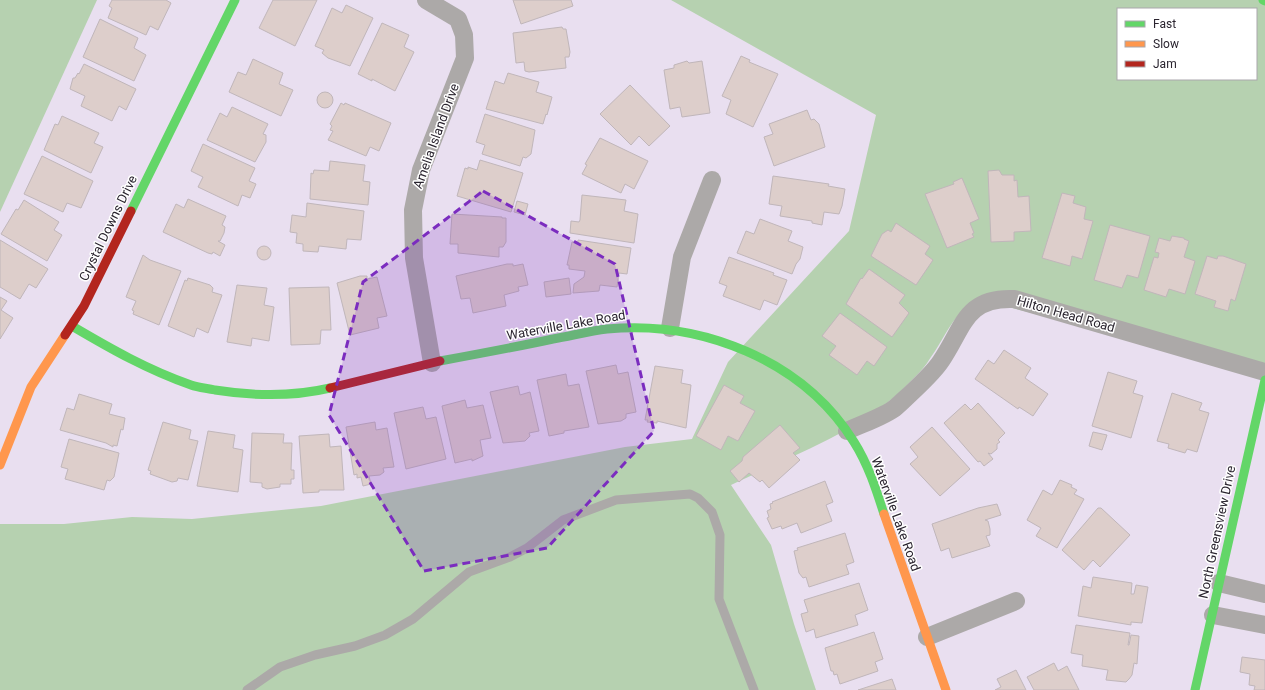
<svg xmlns="http://www.w3.org/2000/svg" width="1265" height="690" font-family="Roboto,sans-serif">
  <style>
    .green { fill: #b6d1b0; fill-rule: evenodd }
    .building { fill: #ddcecb; stroke: #c0b6ba }
    .lines { fill: none; stroke-linecap: round; stroke-linejoin: round }
    .lane { stroke: #aca9a8; stroke-width: 9 }
    .street { stroke: #aca9a8; stroke-width: 18 }
    .fast { stroke: #63d668; stroke-width: 9 }
    .slow { stroke: #ff974d; stroke-width: 9 }
    .jam { stroke: #b3261e; stroke-width: 9 }
    .marked { fill: #7b2cbf; fill-opacity: 0.2; stroke: #7b2cbf; stroke-width: 3; stroke-dasharray: 8 5; stroke-linejoin: round }
    .labels { text-anchor: middle; dominant-baseline: central; stroke-width: 3; stroke-linejoin: round; paint-order: stroke }
    .street-label { font-size: 13px; fill: #2a242f; stroke: #fff }
  </style>
  <rect width="100%" height="100%" fill="#e9dff0"/>
  <g class="green">
    <path d="M0,0H97L0,212Z"/>
    <path d="M671,0H1265V372L977,299C953,313 945,338 929,360C923,370 913,379 905,387C861,431 787,458 731,485L771,545L794,624L816,690H0V524H64L132,517L192,519L321,506L625,447L692,439L728,362L849,231L876,115ZM1118,9H1256V79H1118Z"/>
  </g>
  <g class="building">
    <path d="M112,0H166L171,3L158,30L150,26L146,35L108,18L112,8L109,6Z"/>
    <path d="M273,0H317L295,46L259,28Z"/>
    <path d="M513,0H571L573,6L521,24Z"/>
    <path d="M346,5L373,18L350,66L328,58L322,53L324,50L315,46L332,8L342,13Z"/>
    <path d="M100,19L138,38L134,48L146,55L134,81L83,57Z"/>
    <path d="M382,23L409,35L404,47L414,52L395,91L372,79V81L358,74Z"/>
    <path d="M562,27L563,29H566L570,52L569,57H565L566,68L529,72L525,71L524,62L516,63L513,33Z"/>
    <path d="M741,56L750,60L749,62L778,74L753,127L726,114L731,100L722,96Z"/>
    <path d="M253,59L283,73L279,84L293,90L281,116L229,92L238,72L246,75Z"/>
    <path d="M687,61L689,63L702,61L710,113L682,117L680,107L670,109L664,70L674,68V65Z"/>
    <path d="M84,64L136,89L126,110L119,106L112,121L81,106L85,96L70,89L73,78H75L78,73L79,74Z"/>
    <path d="M508,73L539,82L536,92L552,97L547,115L546,114L543,124L486,109L495,81L504,84Z"/>
    <path d="M630,85L670,126L649,146L639,136L631,145L600,114Z"/>
    <circle cx="325" cy="100" r="8"/>
    <path d="M341,103L344,105L345,103L391,123L379,151L370,147L366,156L328,140L333,131L330,130L332,126L330,124Z"/>
    <path d="M232,107L268,124L263,134L266,135V142L255,162L207,140L220,113L227,117Z"/>
    <path d="M807,110L811,120L814,119L819,124L825,147L774,166L764,137L773,134L769,124Z"/>
    <path d="M485,114L535,130L531,154L526,158L523,157L520,166L482,154L485,145L476,142Z"/>
    <path d="M62,116L99,133L94,143L103,147L91,173L44,150L55,124L58,125Z"/>
    <path d="M600,138L648,161L634,189L625,184L621,193L582,174L587,165L585,164Z"/>
    <path d="M203,144L255,168L249,181L256,184L250,198L242,195L238,206L198,187L203,177L191,171Z"/>
    <path d="M42,156L93,181L81,208L67,203L63,212L24,194Z"/>
    <path d="M480,160L523,173L511,212L457,196L465,168L468,169V167L477,170Z"/>
    <path d="M330,161L365,165L363,181L370,182L368,205L310,199L311,173L313,174L314,170L329,171Z"/>
    <path d="M999,170L1002,175H1014V181L1017,180L1018,197L1029,196L1031,231L1014,232V241L991,242L988,171Z"/>
    <path d="M773,176L829,184L828,186L845,189L842,206L839,214L824,212L822,225L812,223V221L780,216L782,206L769,204Z"/>
    <path d="M962,178L979,219L970,223L974,233L972,234L974,237L947,248L925,194L954,184L953,182Z"/>
    <path d="M1062,193L1075,196L1073,203L1086,207L1084,219L1093,221L1082,259L1072,256L1070,266L1042,258Z"/>
    <path d="M582,195L626,200L624,211L638,214L634,243L570,233L571,221L579,222L580,220Z"/>
    <path d="M188,199L226,216L222,225L225,227L224,233L220,241H218L225,245L220,256L213,252L212,254L208,253L163,232L176,204L184,208Z"/>
    <path d="M24,200L59,222L54,230L62,235L47,261L1,234L16,209L18,210Z"/>
    <path d="M517,201L528,204L525,215L514,212Z"/>
    <path d="M307,203L364,211L361,240L347,239L346,249L319,246L318,252L303,251V244L296,243L297,233L290,232L292,215L306,217Z"/>
    <path d="M452,214L502,217V218H506V242L503,247H499V257L458,253V244H450Z"/>
    <path d="M760,219L792,231L788,241L803,247L800,259L796,264L792,274L737,253L746,231L754,234Z"/>
    <path d="M896,223L930,246L925,254L933,260L916,285L871,256L882,234L888,230L891,232Z"/>
    <path d="M1110,225L1150,236L1138,278L1127,275L1122,288L1094,280Z"/>
    <path d="M1172,236L1184,238V239L1189,241L1184,257L1195,261L1185,294L1169,289L1166,297L1144,290L1154,257L1158,258L1159,253L1155,252L1159,238L1170,241Z"/>
    <path d="M0,240L48,269L36,288L29,284L20,299L0,287Z"/>
    <path d="M578,240L631,248L627,274L619,273L617,287L600,285L599,291L573,293L574,284L584,277L585,271L569,269V265H567L572,242H578Z"/>
    <circle cx="264" cy="253" r="7"/>
    <path d="M143,255L150,260L181,271L159,325L133,314L134,311L132,310L136,301L126,297Z"/>
    <path d="M1207,256L1217,259L1218,256H1223L1246,264L1235,301L1231,299L1228,311L1214,307L1216,301L1195,294Z"/>
    <path d="M729,257L774,273L773,275L787,280L777,305L764,300L760,310L723,296L727,286L719,283Z"/>
    <path d="M507,264H513V266L523,264L528,285L518,287L519,291L504,295L506,306L473,313L470,298L461,299L456,276Z"/>
    <path d="M869,269L905,295L899,303L909,313L892,337L846,304L861,278L862,279Z"/>
    <path d="M360,276H367V279L377,277L387,316L377,318L379,328L350,335L337,283Z"/>
    <path d="M188,278L210,285L213,288L212,292L222,295L208,333L197,328L194,337L168,326L185,280L187,281Z"/>
    <path d="M569,278L571,294L546,297L544,282Z"/>
    <path d="M237,285L267,288L264,305L274,307L269,341L252,338L251,346L227,342Z"/>
    <path d="M329,287L331,330H321L320,344L291,345L289,288Z"/>
    <path d="M0,297L7,301L1,310L13,318L0,339Z"/>
    <path d="M840,313L887,347L874,366L867,361L857,375L829,355L836,346L822,336Z"/>
    <path d="M1004,350L1031,368L1025,378L1048,394L1033,416L1019,407L1018,409L975,379L988,360L994,364Z"/>
    <path d="M616,365L618,374L628,372L636,412L626,414V418L621,421L598,424L586,371Z"/>
    <path d="M655,366L683,370L681,383L691,385L686,428L657,421V423L647,422L648,420H645Z"/>
    <path d="M1108,372L1137,381L1133,393L1143,396L1131,438L1092,426Z"/>
    <path d="M566,374L568,386L579,384L589,427L564,431V433L549,436L537,380Z"/>
    <path d="M724,385L744,396L740,403L755,411L738,441L728,436L721,450L696,436Z"/>
    <path d="M518,386L520,395L530,392L539,431L529,433L530,436L525,441L503,443L490,392Z"/>
    <path d="M1172,393L1202,403L1199,410L1209,413L1197,452L1187,449L1185,453L1168,448L1169,444L1157,441Z"/>
    <path d="M79,394L112,404L109,414L125,418L123,430L121,429L117,446L113,445V447L106,443L60,430L67,408L74,410Z"/>
    <path d="M465,400L467,408L483,405L491,438L480,440L483,456L472,461V459L455,463L442,406Z"/>
    <path d="M978,403L1005,433L998,440L1000,442L997,444V449L991,454L988,453L993,459L984,466L980,461L978,462L944,423L965,404L971,410Z"/>
    <path d="M423,407L426,419L436,417L446,459L406,469L394,413Z"/>
    <path d="M163,422L191,430L189,439L198,441L188,480L178,478L177,481L172,482L150,474L151,471L148,470Z"/>
    <path d="M375,422L376,430L387,428L394,467L383,468L384,472L380,475L369,476L371,484L363,486L361,477L357,478V474L354,475L346,427Z"/>
    <path d="M780,425L800,448L793,453L800,460L769,488L762,480L760,482L749,473L739,482L730,471L742,461L743,457Z"/>
    <path d="M932,427L970,469L940,496L910,464L918,457L910,447Z"/>
    <path d="M208,431L235,435L233,448L243,450L238,492L197,486Z"/>
    <path d="M1093,432L1107,435L1102,450L1089,446Z"/>
    <path d="M252,433L284,434L283,443H292L291,470H294V479H291V484H280V487L267,489L262,487V483L250,482Z"/>
    <path d="M329,434L330,447L341,446L344,490H319V492L303,493L299,436Z"/>
    <path d="M69,439L119,453L114,477L110,481L107,480L104,490L65,479L68,469L61,467Z"/>
    <path d="M1060,480L1072,485L1071,487L1077,490L1074,494L1084,499L1057,548L1036,536L1041,528L1027,520L1043,490L1052,495Z"/>
    <path d="M825,481L833,502L826,505L832,521L801,533L797,523L782,529L781,526L772,529L767,518L769,517L767,511L771,509L770,504L773,503L772,502Z"/>
    <path d="M997,504L1001,515L985,520L988,521L990,529V535L986,536L990,546L952,558L949,548L941,551L932,524L978,508Z"/>
    <path d="M1098,508H1101L1130,535L1100,567L1093,560L1084,570L1062,550Z"/>
    <path d="M845,533L854,562L846,565L849,574L809,587L806,577L803,578L799,573L794,551L798,550L797,548Z"/>
    <path d="M1093,577L1132,583L1131,594H1134L1136,585L1148,587L1142,623L1131,622V625L1078,616L1083,586L1091,588Z"/>
    <path d="M859,583L868,610L855,615L858,625L816,638L814,629L806,632L801,614L808,612L804,600Z"/>
    <path d="M1076,625L1130,633L1128,645H1129L1131,635L1139,636L1137,664L1134,663L1132,675L1129,679L1126,682L1106,680L1108,670L1082,666L1083,655L1071,653Z"/>
    <path d="M874,632L883,659L875,662L878,671L840,684L837,674L834,675L833,671H831L825,648Z"/>
    <path d="M1242,657L1265,660V690H1254L1255,686L1249,685L1250,674L1240,672Z"/>
    <path d="M1054,663L1058,671L1067,666L1079,690H1034L1027,677Z"/>
    <path d="M1016,670L1026,690H995L1001,687L997,679Z"/>
    <path d="M892,679L896,690H858Z"/>
  </g>
  <g class="lines">
    <path class="lane" d="M247,690L280,667L315,655L355,646L385,635L413,619L469,572L510,557L527,548L563,520L616,500L690,494L698,498L712,512L720,535L719,599L754,690"/>
    <g class="street">
      <path d="M426,0L458,19L464,35L465,58L421,170L413,210L414,258L432,363"/>
      <path d="M670,328L682,257L712,180"/>
      <path d="M847,431C859,425 886,416 896,407C909,395 932,375 941,361C964,327 965,297 1014,299L1265,372"/>
      <path d="M1219,583L1265,594"/>
      <path d="M1213,615L1265,625"/>
      <path d="M927,637L1016,601"/>
    </g>
    <g class="fast">
      <path d="M1263,0L1265,1"/>
      <path d="M131,211L235,0"/>
      <path d="M72,326C111,349 148,370 191,385C199,388 207,388 215,390C253,396 292,397 330,388"/>
      <path d="M440,361C478,354 516,347 553,339C571,336 589,331 607,329C701,320 803,360 854,442C868,464 876,489 884,514"/>
      <path d="M1195,690L1265,380"/>
    </g>
    <g class="slow">
      <path d="M0,465L31,387L65,335"/>
      <path d="M884,514L946,690"/>
    </g>
    <g class="jam">
      <path d="M65,335L84,306L131,211"/>
      <path d="M330,388L440,361"/>
    </g>
  </g>
  <path class="marked" d="M483,191L615,264L654,431L547,548L424,571L329,415L363,282Z"/>
  <g class="labels">
    <g class="street-label">
      <text transform="translate(436 136) rotate(-70)">Amelia Island Drive</text>
      <text transform="translate(108 228) rotate(-64)">Crystal Downs Drive</text>
      <text transform="translate(1066 314) rotate(16)">Hilton Head Road</text>
      <text transform="translate(566 325) rotate(-10)">Waterville Lake Road</text>
      <text transform="translate(896 514) rotate(70)">Waterville Lake Road</text>
      <text transform="translate(1217 532) rotate(-78)">North Greensview Drive</text>
    </g>
  </g>
  <rect x="1117" y="8" width="140" height="72" fill="#ffffff" stroke="#aaa7ac"/>
  <rect x="1125" y="21" width="20" height="6" fill="#63d668" stroke="#aaa7ac"/>
  <text x="1153" y="28" font-size="12" fill="#2a242f">Fast</text>
  <rect x="1125" y="41" width="20" height="6" fill="#ff974d" stroke="#aaa7ac"/>
  <text x="1153" y="48" font-size="12" fill="#2a242f">Slow</text>
  <rect x="1125" y="61" width="20" height="6" fill="#b3261e" stroke="#aaa7ac"/>
  <text x="1153" y="68" font-size="12" fill="#2a242f">Jam</text>
</svg>
